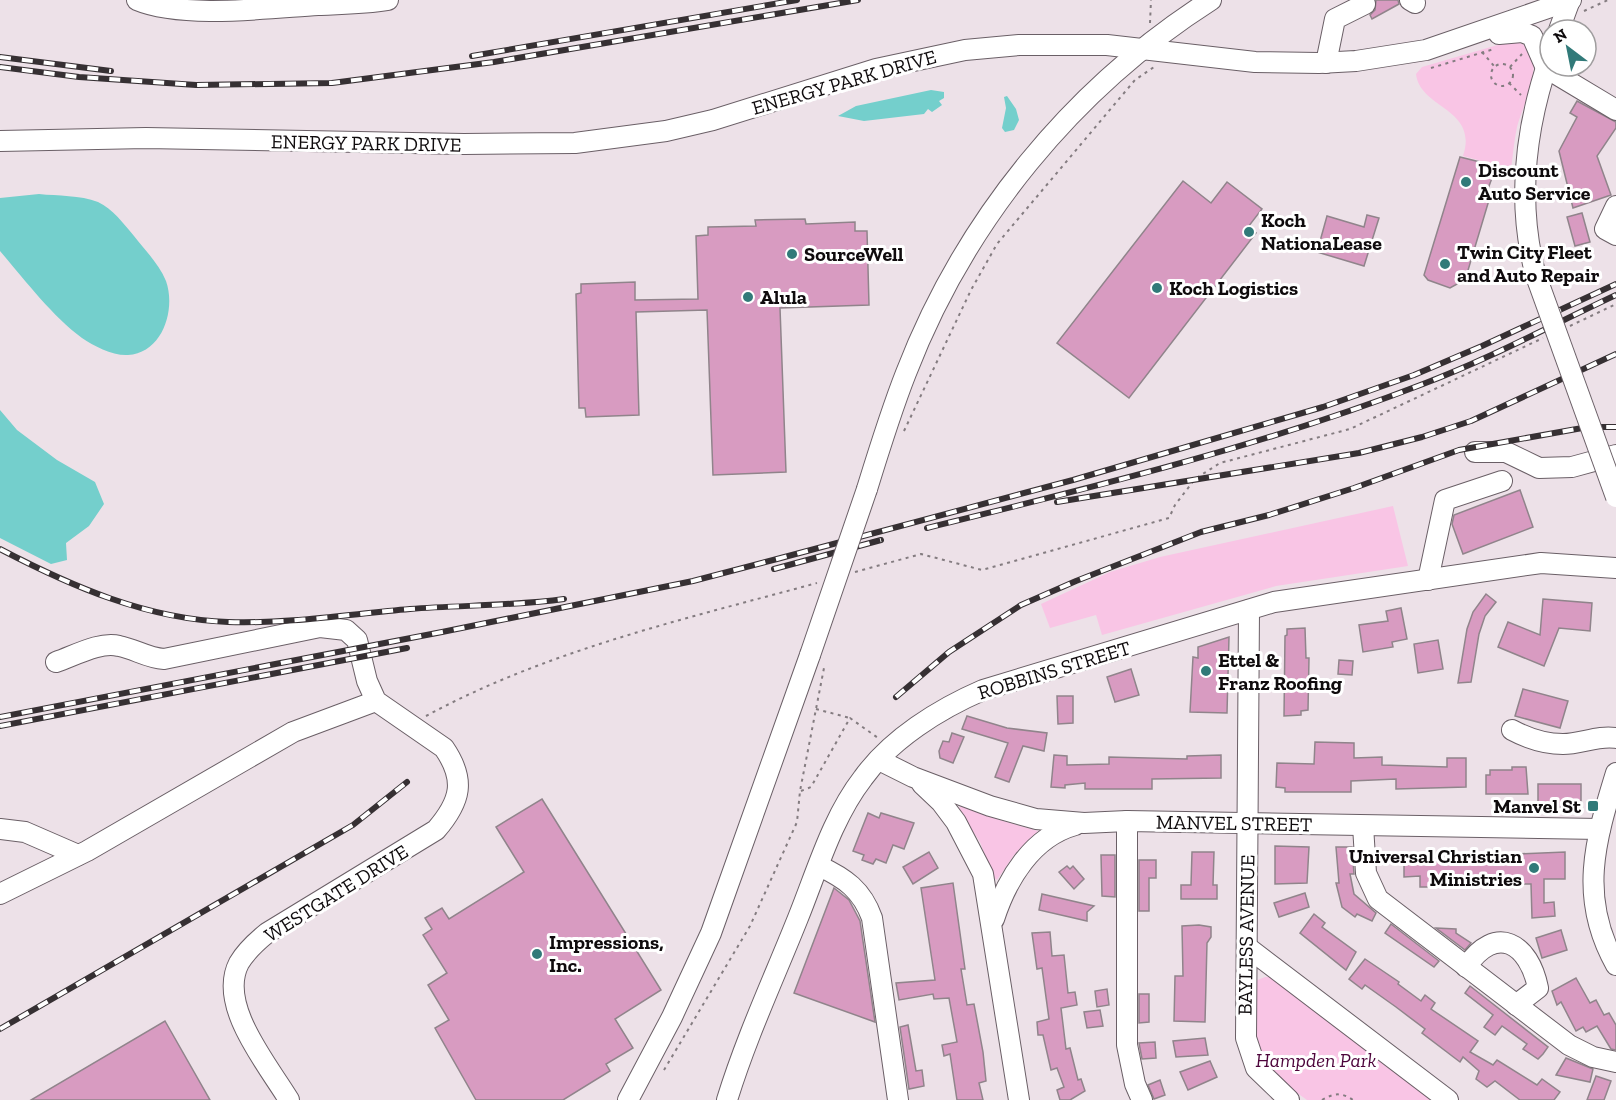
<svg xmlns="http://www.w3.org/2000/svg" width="1616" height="1100" font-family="'Zilla Slab',serif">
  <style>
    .green { fill: #f9c5e5 }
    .water { fill: #74cfcc }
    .building { fill: #d89bc1; stroke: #90848b; stroke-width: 1.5 }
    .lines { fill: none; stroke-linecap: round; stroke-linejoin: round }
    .minor-casing { stroke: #6a5f66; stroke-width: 22 }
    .path { stroke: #847c80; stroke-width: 2; stroke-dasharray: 3 4.5; stroke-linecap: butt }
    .minor { stroke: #fff; stroke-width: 20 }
    .rail-casing { stroke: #363033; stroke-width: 6 }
    .rail { stroke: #fff; stroke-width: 4; stroke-dasharray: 11; stroke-linecap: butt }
    .minor-bridge-casing { stroke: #6a5f66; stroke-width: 22; stroke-linecap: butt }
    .minor-bridge { stroke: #fff; stroke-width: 20 }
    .poi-dot { fill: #317a79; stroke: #fff; stroke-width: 2 }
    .labels { text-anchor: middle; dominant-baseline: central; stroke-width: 6; stroke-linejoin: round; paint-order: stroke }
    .street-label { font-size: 20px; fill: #0f0b0d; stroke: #fff }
    .poi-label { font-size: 20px; font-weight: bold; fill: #0f0b0d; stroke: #fff; text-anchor: start }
    .park-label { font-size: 20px; font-style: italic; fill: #4d043b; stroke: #fff }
  </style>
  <rect width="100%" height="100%" fill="#ede1e8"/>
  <g class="green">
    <path d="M1508,42C1556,40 1523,104 1517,127C1514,141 1513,155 1511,169L1463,156C1479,108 1420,109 1416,74L1422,67Z"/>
    <path d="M1393,506L1408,566L1276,586L1102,635L1096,615L1050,628L1041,604L1110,572L1160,557Z"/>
    <path d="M962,805L1000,820L1038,831L1014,855L997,880L993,877L980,842L958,809Z"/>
    <path d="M1265,977H1270L1431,1100H1307C1251,1061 1252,1046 1255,981Z"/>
  </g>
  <g class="water">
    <path d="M931,90L944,92V98L939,101L942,105L932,112L928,109L924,114L864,121L838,116L856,106Z"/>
    <path d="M1007,96L1016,109L1019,120L1014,130L1005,132L1002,128L1006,108L1004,97Z"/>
    <path d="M39,194C58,196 80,195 98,202C113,209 123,223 134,236C145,250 159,264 166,281C176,309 163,353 128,355C113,356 94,346 82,338C52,316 24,279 0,251V198Z"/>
    <path d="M0,410L17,430L57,460L95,482L104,504L89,526L66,543L67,560L51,564L0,538Z"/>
  </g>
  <g class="building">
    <path d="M1376,0H1398L1399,4L1372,19L1370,15L1375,10Z"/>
    <path d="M1577,101L1616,122V128L1597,156L1611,195L1573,208L1559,151L1577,117L1570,113Z"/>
    <path d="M1460,157L1480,162L1492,178L1488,189L1492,190L1466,277L1461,275L1459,283L1450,288L1428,280L1424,275Z"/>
    <path d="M1183,181L1211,203L1227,182L1262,209L1248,227L1256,233L1129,398L1057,343Z"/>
    <path d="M1582,213L1590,242L1575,246L1567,217Z"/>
    <path d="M1367,215L1379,218L1364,266L1317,252L1327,216L1364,227Z"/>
    <path d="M805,219L806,224L855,222V231H867L869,305L780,308L786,472L713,475L707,310L636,312L639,415L586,417L585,408H579L576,294L581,293V284L635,282V300L698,299L696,236L708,235V227L756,226L755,220Z"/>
    <path d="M1520,490L1533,527L1463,554L1452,524L1454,515Z"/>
    <path d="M1486,594L1496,602L1485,616L1479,634L1471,682L1458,683L1467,629L1473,612Z"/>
    <path d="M1543,599L1592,603L1590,631L1559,628L1544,666L1498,647L1508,622L1540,635Z"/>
    <path d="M1401,608L1407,639L1392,642L1393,647L1363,652L1359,625L1388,621L1386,611Z"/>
    <path d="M1305,628L1306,658H1309L1308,710L1301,711V715L1284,716L1285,636L1287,635V629Z"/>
    <path d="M1229,637L1227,713L1190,712L1193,657L1198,658V647Z"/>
    <path d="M1438,640L1443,669L1418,673L1414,644Z"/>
    <path d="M1339,660L1353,661L1352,675L1338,674Z"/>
    <path d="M1131,669L1139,695L1115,702L1107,677Z"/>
    <path d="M1523,689L1568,701L1560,728L1515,716Z"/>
    <path d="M1057,696H1073V723L1058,724Z"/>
    <path d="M967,716L1007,728L1047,733L1044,751L1023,746L1009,782L995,777L1008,743L962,729Z"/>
    <path d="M952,733L964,737L953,763L940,758L939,751L943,741L949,742Z"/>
    <path d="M1315,742L1354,743V758L1382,757V765L1447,767V758H1466V787L1396,789V779L1351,781V792H1285V788L1276,787L1277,763L1314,764Z"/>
    <path d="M1054,755L1067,756V765L1109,764V757L1187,759V756L1221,755V778L1152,779V789H1085V783L1065,785V788L1051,787Z"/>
    <path d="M1512,767H1526L1528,794H1486V775H1490V770H1512Z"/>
    <rect x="1538" y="784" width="43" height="23"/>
    <path d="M542,799L661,990L615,1019L633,1048L606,1064L610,1071L563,1100H476L435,1028L449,1020L428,985L447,973L423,935L432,929L425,918L442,908L449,919L524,872L496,827Z"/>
    <path d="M868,813L879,818L881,813L914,823L904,849L893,845L886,863L876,859L873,864L862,860L864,855L853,851Z"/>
    <path d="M1275,846L1309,847L1307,883L1275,884Z"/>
    <path d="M1336,847H1352L1354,874H1350L1354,894L1376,913L1372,921L1357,914L1355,917L1342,907L1336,883H1339Z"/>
    <path d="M929,852L938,868L913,884L903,867Z"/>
    <path d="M1192,852H1214L1213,885H1217V899H1181V885H1191Z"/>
    <path d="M1565,852V879H1544V903L1554,902L1555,916L1532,918L1531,884H1437L1438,887H1420V876L1404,877V855L1437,857V861L1466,862L1517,861V854Z"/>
    <path d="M1101,855H1115V897L1102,896Z"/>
    <path d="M1139,860H1156V878H1149V911H1139Z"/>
    <path d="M1067,866L1070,869L1073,866L1084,879L1074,889L1059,872Z"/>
    <path d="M953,883L965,969H961L967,1005L974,1004L983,1052L986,1081L979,1083L983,1100H957L950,1054L944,1056L942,1045L957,1042L949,998L934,999L933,994L899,1000L896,983L935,980L921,888Z"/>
    <path d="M834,888L849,900L860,921L875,1022L794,993Z"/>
    <path d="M1305,893L1309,907L1279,917L1274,903Z"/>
    <path d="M1042,894L1094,906L1087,912V921L1039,910Z"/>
    <path d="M1314,914L1325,923L1322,927L1356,952L1346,970L1300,933Z"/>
    <path d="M1391,924L1439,961L1434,967L1385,933Z"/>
    <path d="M1199,925L1211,927V937L1207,943L1205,1022L1174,1021L1175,976H1183L1182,926Z"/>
    <path d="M1436,928L1456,929V933L1471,943L1465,950Z"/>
    <path d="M1561,930L1567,950L1542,958L1536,938Z"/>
    <path d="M1050,932L1052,956L1064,955L1068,993L1075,992L1077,1005L1061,1008L1066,1049L1070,1048L1078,1080L1081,1079L1085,1091L1070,1100H1060L1057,1090L1064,1087L1057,1068L1051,1070L1043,1035H1038L1037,1022L1049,1019L1042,968L1037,969L1032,933Z"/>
    <path d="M1365,959L1399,982L1398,984L1421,1001L1425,995L1435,1003L1431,1009L1478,1041L1470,1052L1493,1065L1497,1060L1537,1085L1542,1079L1560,1092L1554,1100H1520L1495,1081L1487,1087L1476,1079L1479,1071L1463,1057L1460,1062L1422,1033L1425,1029L1396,1007L1365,985L1362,989L1349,979Z"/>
    <path d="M1576,978L1590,1003L1596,1000L1604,1015L1609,1013L1616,1025V1050L1611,1049L1597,1026L1586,1032L1583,1027L1576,1031L1561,1002L1557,1005L1552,991Z"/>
    <path d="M1470,986L1548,1047L1543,1054L1538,1059L1523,1049L1527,1044L1502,1026L1495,1035L1484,1027L1493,1015L1465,993Z"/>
    <path d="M1107,989L1109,1005L1097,1007L1095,991Z"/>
    <path d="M1139,994H1149V1022L1139,1023Z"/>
    <path d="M1100,1010L1103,1026L1087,1028L1084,1012Z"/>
    <path d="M165,1021L210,1100H31Z"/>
    <path d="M908,1025L916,1071L922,1070L924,1086L909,1089L900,1027Z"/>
    <path d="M1205,1038L1208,1055L1176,1057L1173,1041Z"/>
    <path d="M1155,1042L1156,1058L1142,1059L1139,1043Z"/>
    <path d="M1566,1058L1593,1069L1590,1082L1556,1075Z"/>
    <path d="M1210,1061L1217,1077L1188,1090L1180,1072Z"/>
    <path d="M1596,1076L1611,1081L1604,1100H1587Z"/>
    <path d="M1160,1080L1165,1095L1154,1099L1148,1085Z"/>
  </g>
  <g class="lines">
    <defs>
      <g id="minor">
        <path d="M137,0C182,19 269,8 318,5C341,4 365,4 388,0"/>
        <path d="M1410,0L1415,3"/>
        <path d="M1559,30L1570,0"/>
        <path d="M1499,34L1522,32L1532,36L1546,68L1616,110"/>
        <path d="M1326,63L1335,19L1365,4"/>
        <path d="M0,141L146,138L464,144L575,143L666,131L713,120L876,69L965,50L1019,45H1107L1255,62L1319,63L1356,61L1426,50L1571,0"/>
        <path d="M1616,206L1605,229L1616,235"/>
        <path d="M1536,276C1516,202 1525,128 1550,56"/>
        <path d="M1475,452H1506L1539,468L1572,467L1616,455"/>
        <path d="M867,489C879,450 891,411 906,373C965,220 1073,88 1211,0"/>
        <path d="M1428,580L1445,500L1502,481"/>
        <path d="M1249,610L1246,1038L1256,1068L1289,1100"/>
        <path d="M56,662C74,656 100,641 119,646C135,649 147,658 164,659L320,627L346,630L357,640L367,681L376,701L444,748C466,780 461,801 436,830L267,933C256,942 246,951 239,963C217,1005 268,1065 289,1100"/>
        <path d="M1512,730C1527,738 1546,744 1563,744C1581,744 1598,735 1616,738"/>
        <path d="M879,760L913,777L990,806L1036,819L1084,823L1127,821L1600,829"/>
        <path d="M1616,773C1595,841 1578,898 1616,965"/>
        <path d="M922,784L941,802L956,822L983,874L1019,1100"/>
        <path d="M1127,821V1045L1135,1084L1142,1100"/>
        <path d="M1363,826L1366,873L1378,899L1569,1045L1593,1057L1616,1062"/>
        <path d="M0,829L25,832L78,855"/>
        <path d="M819,866C845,878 862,890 872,918L898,1100"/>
        <path d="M0,894L87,851L293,732L376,701"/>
        <path d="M994,919C1007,879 1032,837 1075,825"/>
        <path d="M1247,947L1448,1100"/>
        <path d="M1466,967C1496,923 1529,943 1538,988L1516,1005"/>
        <path d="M628,1100L672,1017L711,933L810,655"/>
        <path d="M727,1100C746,1038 774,978 798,918C817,871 832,818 863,778C891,739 939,709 983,690L1274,602L1541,563L1616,568"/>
      </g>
    </defs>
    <use href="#minor" class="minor-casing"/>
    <g class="path">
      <path d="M1584,11L1608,0"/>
      <path d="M1150,23L1151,0"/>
      <path d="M1482,52L1494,66"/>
      <circle cx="1502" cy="75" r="11"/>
      <path d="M1510,67L1522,54"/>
      <path d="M1431,68L1494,49"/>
      <path d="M1509,83L1521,95"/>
      <path d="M1570,326L1616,304"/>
      <path d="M904,431L971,290L997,244L1135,80L1154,67"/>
      <path d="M855,572L921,554L982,570L1169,518L1175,505L1195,479L1220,463L1350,429L1543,338"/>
      <path d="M816,709L850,718"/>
      <path d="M426,716C548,650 685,619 817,583"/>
      <path d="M801,791L811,787L850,718L878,738"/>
      <path d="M664,1070L750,926L797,822L800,791L824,668"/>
      <path d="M1322,1100C1334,1093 1341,1092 1353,1100"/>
    </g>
    <use href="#minor" class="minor"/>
    <defs>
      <g id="rail">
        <path d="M472,56L797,0"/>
        <path d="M0,57L111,71"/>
        <path d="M0,67L79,77L196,85L332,83L494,62L858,0"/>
        <path d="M1057,502L1359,453L1422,437L1471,421L1616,354"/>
        <path d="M927,528C1094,487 1263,446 1423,384C1489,359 1552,325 1616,295"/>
        <path d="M0,549C71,586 146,619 228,622C289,624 350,614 410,609C462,605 513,606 564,599"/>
        <path d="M774,569L881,540"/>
        <path d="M896,697L949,652L1021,605L1076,581L1201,532L1269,515L1354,488L1459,450L1588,427H1616"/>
        <path d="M0,717L442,632L693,581L777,559L1073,480L1323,407L1414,375L1482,346L1616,284"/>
        <path d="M0,726L407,648"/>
        <path d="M0,1029L353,825L407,782"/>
      </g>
    </defs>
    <use href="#rail" class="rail-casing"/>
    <use href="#rail" class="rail"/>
    <defs>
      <g id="minor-bridge">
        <path d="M1536,276L1616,497"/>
        <path d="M810,655L867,489"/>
      </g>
    </defs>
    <use href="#minor-bridge" class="minor-bridge-casing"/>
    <use href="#minor-bridge" class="minor-bridge"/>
  </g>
  <g class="poi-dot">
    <circle cx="1466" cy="182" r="6"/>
    <circle cx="1249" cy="232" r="6"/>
    <circle cx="792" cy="254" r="6"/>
    <circle cx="1445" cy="264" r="6"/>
    <circle cx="1157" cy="288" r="6"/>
    <circle cx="748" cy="297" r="6"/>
    <circle cx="1206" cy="671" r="6"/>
    <rect x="1587" y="800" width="12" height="12" rx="3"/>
    <circle cx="1534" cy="868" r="6"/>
    <circle cx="537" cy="954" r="6"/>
  </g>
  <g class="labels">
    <g class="street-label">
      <text transform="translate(844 82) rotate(-16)">ENERGY PARK DRIVE</text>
      <text transform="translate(366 143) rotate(1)">ENERGY PARK DRIVE</text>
      <text transform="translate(1054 670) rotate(-17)">ROBBINS STREET</text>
      <text transform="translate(1234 823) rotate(1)">MANVEL STREET</text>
      <text transform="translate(336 893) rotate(-32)">WESTGATE DRIVE</text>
      <text transform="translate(1246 935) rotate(-89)">BAYLESS AVENUE</text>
    </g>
    <g class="poi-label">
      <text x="1478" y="170">Discount<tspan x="1478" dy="23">Auto Service</tspan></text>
      <text x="1261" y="220">Koch<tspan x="1261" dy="23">NationaLease</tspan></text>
      <text x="1457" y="252">Twin City Fleet<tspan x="1457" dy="23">and Auto Repair</tspan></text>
      <text x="804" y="254">SourceWell</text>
      <text x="1169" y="288">Koch Logistics</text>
      <text x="760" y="297">Alula</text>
      <text x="1218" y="660">Ettel &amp;<tspan x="1218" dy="23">Franz Roofing</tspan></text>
      <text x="1581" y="806" text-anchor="end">Manvel St</text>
      <text x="1522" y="856" text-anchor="end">Universal Christian<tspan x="1522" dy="23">Ministries</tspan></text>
      <text x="549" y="942">Impressions,<tspan x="549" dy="23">Inc.</tspan></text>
    </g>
    <g class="park-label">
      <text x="1316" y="1060">Hampden Park</text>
    </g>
  </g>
  <g transform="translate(1568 48) rotate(328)"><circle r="28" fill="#ffffff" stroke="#9f9d9e" stroke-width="1.5"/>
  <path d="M0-4.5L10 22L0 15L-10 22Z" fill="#317a79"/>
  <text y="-9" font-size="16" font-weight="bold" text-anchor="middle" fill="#0f0b0d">N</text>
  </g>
</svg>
